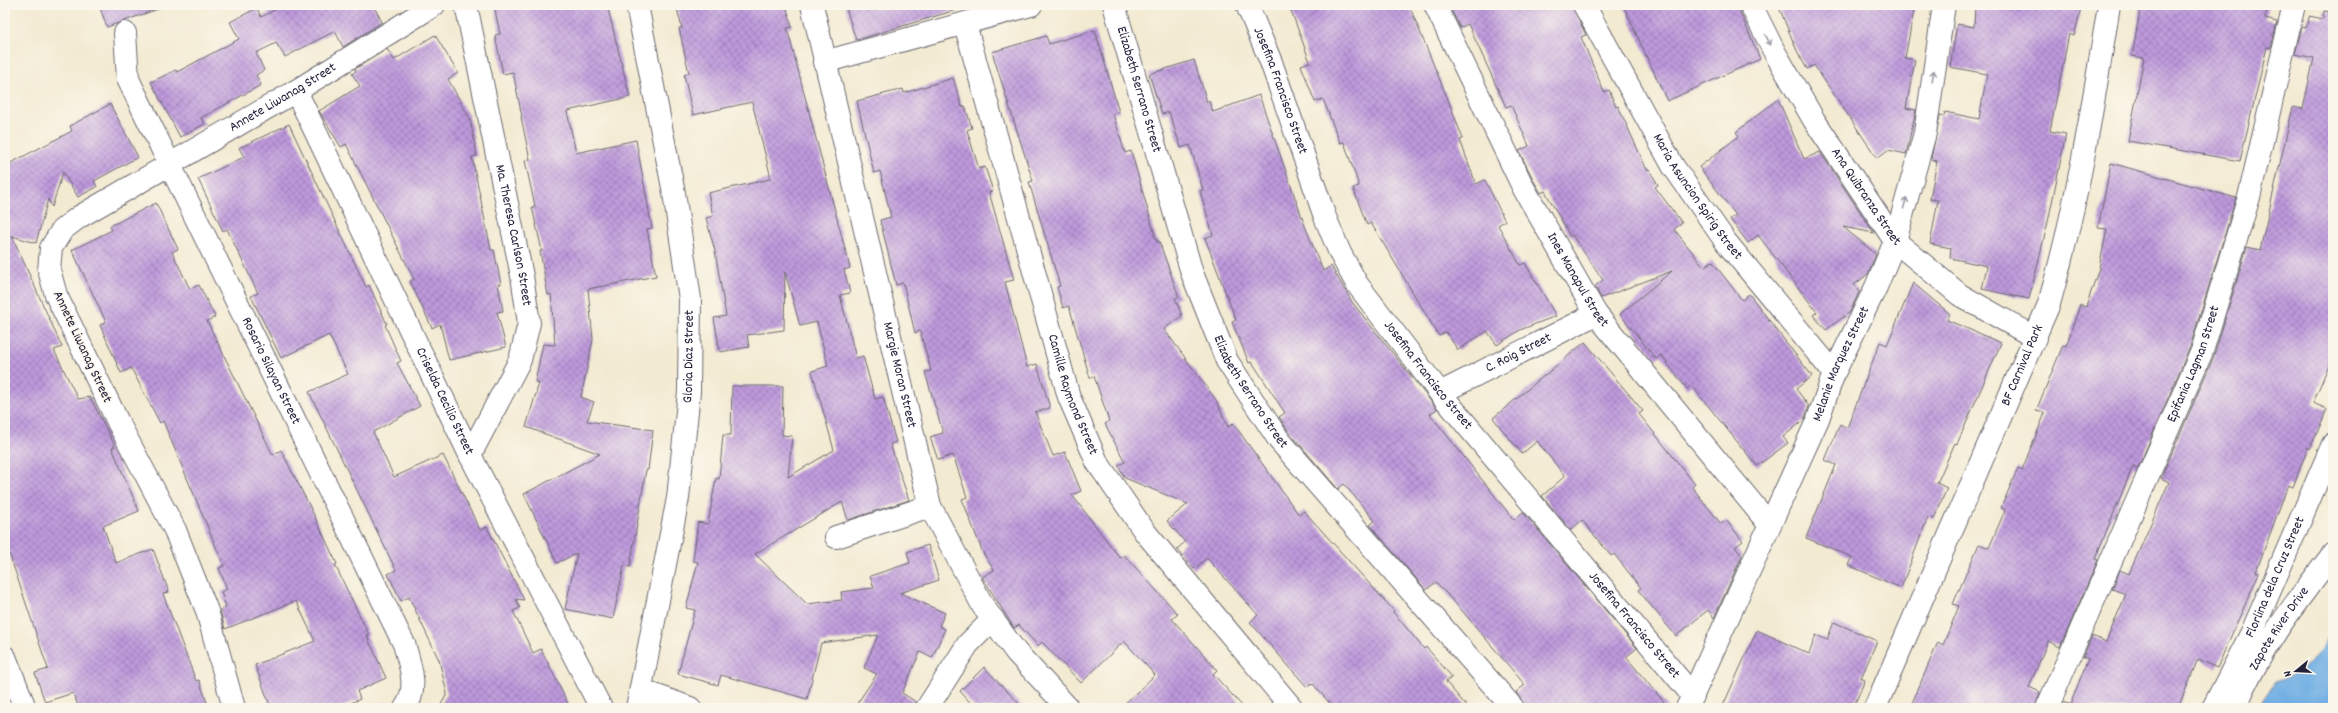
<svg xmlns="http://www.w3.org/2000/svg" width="2338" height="713" font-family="Dekko,sans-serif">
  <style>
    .water { fill: #70aee3; stroke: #49688f }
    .building { fill: url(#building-cross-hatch) }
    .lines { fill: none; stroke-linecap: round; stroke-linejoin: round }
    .street-casing { stroke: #6b6870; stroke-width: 24 }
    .secondary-casing { stroke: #6b6870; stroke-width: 24 }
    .street { stroke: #fff; stroke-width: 22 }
    .secondary { stroke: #fff; stroke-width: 22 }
    .oneway { stroke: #9c9ca7 }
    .labels { text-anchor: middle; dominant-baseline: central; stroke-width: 3; stroke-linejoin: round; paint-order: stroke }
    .street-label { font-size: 14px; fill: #22223b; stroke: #fbf7ec }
  </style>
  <defs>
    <pattern id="building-cross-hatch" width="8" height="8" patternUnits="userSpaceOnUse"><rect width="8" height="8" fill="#be9adc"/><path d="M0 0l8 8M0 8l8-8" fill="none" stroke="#9a7db4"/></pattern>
  </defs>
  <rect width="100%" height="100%" fill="#fbf7ec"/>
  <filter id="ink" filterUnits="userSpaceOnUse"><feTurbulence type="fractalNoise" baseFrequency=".025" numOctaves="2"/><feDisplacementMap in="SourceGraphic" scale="8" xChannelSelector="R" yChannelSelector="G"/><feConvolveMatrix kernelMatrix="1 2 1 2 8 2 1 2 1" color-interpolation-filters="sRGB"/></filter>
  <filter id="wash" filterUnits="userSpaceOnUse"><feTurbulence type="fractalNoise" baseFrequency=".012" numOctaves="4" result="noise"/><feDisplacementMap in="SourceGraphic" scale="16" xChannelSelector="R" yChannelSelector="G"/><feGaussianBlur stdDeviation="0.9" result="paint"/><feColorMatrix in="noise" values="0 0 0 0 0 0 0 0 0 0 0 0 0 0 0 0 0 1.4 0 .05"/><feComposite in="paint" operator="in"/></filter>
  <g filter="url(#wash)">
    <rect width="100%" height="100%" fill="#f3ead2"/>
    <path class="water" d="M2333,627V708H2274L2262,701L2275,682L2299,673L2321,649Z"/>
    <g id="blocks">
      <g class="building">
        <path d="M99,5H161V8L107,27Z"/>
        <path d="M284,5H373L382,22L343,47L335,31L285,57L276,43L256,53L264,70L256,75L261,85L201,118L205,124L180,137L151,82L176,70L177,72L239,39L230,22L257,8L261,17Z"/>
        <path d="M494,5H607L630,97L567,111L576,153L636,140L652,228L647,229L656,276L588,289L593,339L581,397L594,402L587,421L653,430L648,470H646L630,567L624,566L613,619L565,609L577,553L557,563L524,494L600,454L526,427L539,383L535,382L543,344L555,345L551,294L548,295L540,251H542L532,207L535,206L525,161L530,160L521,117H522L513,72L503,74L495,35L500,34Z"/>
        <path d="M676,5H786L792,27L787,28L850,268L844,270L850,293L840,295L856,358L863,356L875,399L883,397L896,442L890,444L909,500L848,520L842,502L755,554L807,604L842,600L841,592L874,588L870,576L910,563L907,552L928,545L939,580L900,593L945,613L939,626L945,629L932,658L920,652L902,693L916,702L915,708H854L877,674L864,668L878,635L821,643L807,699L721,675L718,685L678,674L695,610L686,608L698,562L693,561L698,522L708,524L716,478L719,479L723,435H731L732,386H783L782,435L792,436L788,477L834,450L812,371L828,366L817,322L800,326L785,272L784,330L747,335L749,347L720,352L714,318L726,316L715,251L706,218L713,216L708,193L770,179V174L752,102L693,115L684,75L689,73L679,28H682Z"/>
        <path d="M845,5H955L956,10L856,40Z"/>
        <path d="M1289,5H1409L1449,102L1463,139L1460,140L1476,184L1485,180L1505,221L1498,225L1520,265L1525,263L1556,316L1520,330L1497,345L1487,331L1458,350L1446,332L1439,336L1371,223L1367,225L1353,188L1359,186L1344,142L1340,143L1323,99L1315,102L1301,65L1310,62Z"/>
        <path d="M1449,5H1572L1586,35L1581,37L1604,92L1609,90L1616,107L1618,106L1647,170L1649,169L1658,185L1655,187L1682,223L1674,229L1704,267L1712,261L1742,300L1749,294L1812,376L1796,389L1809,406L1804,420L1783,437L1788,443L1757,466L1691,385L1687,389L1661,355L1656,359L1620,314L1672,271L1601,298L1595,286L1603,280L1572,235L1570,236L1545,191L1541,193L1535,183L1519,151L1529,146L1511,105L1506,107L1468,24L1460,28Z"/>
        <path d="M1623,5H1737L1760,59L1667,101Z"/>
        <path d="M1778,5H1915L1905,58L1915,60L1906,108L1916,110L1906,154L1888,150L1877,158L1814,65L1807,69L1797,51Z"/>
        <path d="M1975,5H2082L2074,36L2069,34L2050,131L2066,134L2048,222L2029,299L1982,289L1987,266L1950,258L1951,248L1930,244L1938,200L1930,199L1937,161L1931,159L1940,115L1944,116L1945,112L1979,119L1987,74L1950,67L1957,24L1974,27Z"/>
        <path d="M2141,5H2268L2265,19L2277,22L2271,48L2267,47L2240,161L2128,141L2144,58L2132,56Z"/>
        <path d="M2324,11L2333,12V355L2313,403L2327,409L2310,449L2308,447L2293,487L2288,485L2256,572L2259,573L2217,668L2198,659L2178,708H2061L2063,702L2070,705L2088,659L2083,657L2092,636L2106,642L2126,594L2112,589L2120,570L2129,574L2169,482L2161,478L2214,356L2247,247L2260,250L2293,107L2303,109L2314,58L2295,54L2302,27L2306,28L2309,16L2323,19Z"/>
        <path d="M1095,30L1119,112L1113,114L1125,153L1131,151L1157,242L1159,241L1179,297L1175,298L1182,316L1164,329L1216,400L1228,427L1233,423L1299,515L1304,511L1394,611L1393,612L1424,649L1426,647L1452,677L1446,682L1468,708H1334L1312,683L1307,687L1250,622L1258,615L1207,558L1194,569L1177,549L1185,542L1167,521L1188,504L1125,478L1118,465L1125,462L1105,424L1109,421L1094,376L1090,378L1069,306L1063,308L1057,287L1060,286L1029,182L1033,181L992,52L1046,36L1049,44Z"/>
        <path d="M435,35L458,73L448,79L470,119L477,156L472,157L491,250H494L501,284H498L503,311L497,312L506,347L449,360L440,324L432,328L410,281L414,279L346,144L341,147L319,111L360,86L352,74L356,71L355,69L387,49L394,60Z"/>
        <path d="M1194,60L1207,102L1209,101L1213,112L1259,95L1305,226L1323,271L1331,266L1352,302L1437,409L1430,414L1514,520L1523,512L1637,648L1626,657L1669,708H1526L1516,692L1525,685L1464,613L1436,582L1426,590L1370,525L1375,521L1344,484L1338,489L1289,432L1279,417L1285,413L1252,362L1249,363L1232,322L1236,320L1205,238L1213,235L1200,191L1203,190L1190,145L1181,148L1169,112L1162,114L1149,74Z"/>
        <path d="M953,78L962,107L965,106L972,128L967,130L979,169L985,167L993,191L989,192L1014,280L1005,282L1027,367L1037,364L1050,408L1035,412L1053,456L1065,452L1081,491L1072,495L1120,558L1124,555L1178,614L1172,619L1217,670L1213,674L1244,708H1120L1155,675L1124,641L1081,683L1042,642L1038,646L1019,625L1014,628L982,577L994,570L983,553L962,499L967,497L953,455L938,460L930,437L943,433L925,372L931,371L920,331L915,333L903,283L896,285L880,220L891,217L880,171L874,173L857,101L903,89L904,93Z"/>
        <path d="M1778,99L1804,159L1820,152L1874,233L1843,227L1876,254L1868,274L1854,285L1859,292L1850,312L1826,330L1813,315L1817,312L1758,235L1748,243L1730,219L1736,215L1699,167L1739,136L1736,132Z"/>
        <path d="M110,104L138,157L94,181L97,187L78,197L63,172L52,207L48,199L36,243L12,236L62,347L54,350L78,399L90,397L115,446L112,448L139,511L103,526L116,563L153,549L169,592L163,594L196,681L199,680L209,708H79L73,693L45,702L35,673L48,669L5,541V166L72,131L70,126Z"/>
        <path d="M289,124L366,287L369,285L387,324L385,325L401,361L397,363L420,406L373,432L394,477L443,455L480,530L487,527L524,600L516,599L520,608L513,611L533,653L541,649L570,708H439L447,694L439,660L409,597L401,601L388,574L396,570L309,392L348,374L329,335L281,358L251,296L258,293L227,229L223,231L198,179L244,157L239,148Z"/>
        <path d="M2111,163L2236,198L2190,347L2138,468L2133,466L2095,559L2098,560L2060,647L2048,641L2029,687L2040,692L2035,708H1910L1938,642L1943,645L1959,606L1953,604L1979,544L1989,548L2005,510L2001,508L2018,468L2022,470L2045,413L2036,411L2063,345L2066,346L2080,305L2086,307L2099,268L2107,229L2098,228Z"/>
        <path d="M156,203L178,249L172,252L190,289L199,285L215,317L207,321L273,455L281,450L312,511L337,564L335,565L369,635L367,636L386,678L357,691L360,699L339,708H271L255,665L315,641L296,601L225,629L220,610L226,607L221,592L227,589L219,568L224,566L163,421L160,423L131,368L121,373L100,325L106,322L72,250L112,230L110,226Z"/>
        <path d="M1913,283L1950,314L1947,320L2001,343L1957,444L1955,443L1937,483L1947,488L1934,519L1928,517L1901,588L1848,565L1852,557L1806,538L1836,465L1825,460L1840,424L1847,428L1880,342L1887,345Z"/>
        <path d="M1585,342L1643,411L1639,414L1695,484L1692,487L1721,524L1726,520L1743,541L1735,547L1742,556L1714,618L1708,610L1676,636L1638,590L1641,588L1614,554L1611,556L1582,520L1571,530L1542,496L1565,476L1537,441L1522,454L1493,418Z"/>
        <path d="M1834,622L1877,641L1861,678L1865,680L1853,708H1722L1757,630L1809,654L1816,635L1827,640Z"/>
        <path d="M984,667L1023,708H975L960,691Z"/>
      </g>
    </g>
  </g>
  <g filter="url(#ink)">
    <use href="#blocks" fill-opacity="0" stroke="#6b6870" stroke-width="1"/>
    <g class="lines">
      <defs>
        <g id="street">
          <path id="s1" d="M466,5L522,276L529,323L520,360L470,455"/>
          <path id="s2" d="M812,5L930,506L983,606L1016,652L1068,708"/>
          <path id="s3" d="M1114,5L1192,273L1227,361L1279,440L1513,708"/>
          <path id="s4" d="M1247,5L1271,62L1325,217L1340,253L1357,284L1440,393L1693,696"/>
          <path id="s5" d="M1435,5L1524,189L1596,314L1769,524"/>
          <path id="s6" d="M1584,5L1673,166L1726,242L1834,373"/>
          <path id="s7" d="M1751,5L1774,51L1814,120L1895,241L1960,295L2036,338"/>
          <path id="s8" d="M965,24L1069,397L1097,462L1145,532L1292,708"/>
          <path id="s9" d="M125,33L128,79L404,644C410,664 419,689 405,708"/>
          <path d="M824,62L1031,5"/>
          <path id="s10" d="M296,91L470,455L601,708"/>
          <path id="s11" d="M1440,393L1596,314"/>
          <path d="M836,537L930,506"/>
          <path d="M5,657L25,708"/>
          <path d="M641,690L690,708"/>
          <path id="s12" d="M234,708L207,611L175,530L118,422L56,295L49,270L51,248L62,230L79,217L296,91L434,5"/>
          <path id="s13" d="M637,708L678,498L689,392L690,299L674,193L637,5"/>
          <path d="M927,708L968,644L993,619"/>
          <path id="s14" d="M1687,708L1818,419L1834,373L1876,287L1895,241L1925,133L1944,5"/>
          <path id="s15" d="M2047,708L2202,351L2249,197L2294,5"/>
          <path id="s16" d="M2213,708L2252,632L2333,444"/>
        </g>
        <g id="secondary">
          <path id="s17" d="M1875,708L2049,304C2077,206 2093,106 2109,5"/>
          <path id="s18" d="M2235,708C2259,650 2294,604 2333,554"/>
        </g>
      </defs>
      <use href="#street" class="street-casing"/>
      <use href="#secondary" class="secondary-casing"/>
      <use href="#street" class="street"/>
      <use href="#secondary" class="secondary"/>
    </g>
    <defs><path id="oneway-shaft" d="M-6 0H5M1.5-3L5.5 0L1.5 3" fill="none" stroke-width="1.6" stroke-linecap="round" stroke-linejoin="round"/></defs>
    <g class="oneway">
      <use href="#oneway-shaft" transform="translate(1768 40) rotate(63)"/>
      <use href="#oneway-shaft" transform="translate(1933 76) rotate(-81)"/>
      <use href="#oneway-shaft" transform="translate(1905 203) rotate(-75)"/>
    </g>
  </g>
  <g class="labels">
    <g class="street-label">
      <text stroke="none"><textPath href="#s3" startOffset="88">Elizabeth Serrano Street</textPath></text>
      <text stroke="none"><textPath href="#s4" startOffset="92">Josefina Francisco Street</textPath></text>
      <text stroke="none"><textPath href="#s12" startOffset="778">Annete Liwanag Street</textPath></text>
      <text stroke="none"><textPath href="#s7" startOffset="224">Ana Quibranza Street</textPath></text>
      <text stroke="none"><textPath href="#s6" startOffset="223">Maria Asuncion Spirig Street</textPath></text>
      <text stroke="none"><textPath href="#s1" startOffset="235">Ma. Theresa Carlson Street</textPath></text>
      <text stroke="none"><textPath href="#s5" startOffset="310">Ines Manapul Street</textPath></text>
      <text transform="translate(82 347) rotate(65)">Annete Liwanag Street</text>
      <text stroke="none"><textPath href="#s11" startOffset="88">C. Roig Street</textPath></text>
      <text stroke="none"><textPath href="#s13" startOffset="356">Gloria Diaz Street</textPath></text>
      <text stroke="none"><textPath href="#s15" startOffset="374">Epifania Lagman Street</textPath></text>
      <text stroke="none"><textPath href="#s14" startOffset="377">Melanie Marquez Street</textPath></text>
      <text stroke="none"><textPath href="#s17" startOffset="373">BF Carnival Park</textPath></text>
      <text stroke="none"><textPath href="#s9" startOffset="371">Rosario Silayan Street</textPath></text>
      <text stroke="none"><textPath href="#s2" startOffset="380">Margie Moran Street</textPath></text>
      <text stroke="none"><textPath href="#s4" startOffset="416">Josefina Francisco Street</textPath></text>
      <text stroke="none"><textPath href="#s3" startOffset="412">Elizabeth Serrano Street</textPath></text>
      <text stroke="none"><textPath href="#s8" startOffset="386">Camille Raymond Street</textPath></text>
      <text stroke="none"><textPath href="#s10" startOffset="344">Criselda Cecilio Street</textPath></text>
      <text stroke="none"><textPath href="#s16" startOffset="145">Florlina dela Cruz Street</textPath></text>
      <text stroke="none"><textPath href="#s4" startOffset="740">Josefina Francisco Street</textPath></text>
      <text stroke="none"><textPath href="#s18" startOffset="91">Zapote River Drive</textPath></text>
    </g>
  </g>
  <rect width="2338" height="713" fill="none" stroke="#fbf7ec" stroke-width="20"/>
  <g transform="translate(2296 671) rotate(252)" stroke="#fbf7ec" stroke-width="3" paint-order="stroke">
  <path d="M0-3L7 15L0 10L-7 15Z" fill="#22223b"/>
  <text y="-6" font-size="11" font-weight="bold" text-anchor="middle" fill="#22223b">N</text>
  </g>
</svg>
